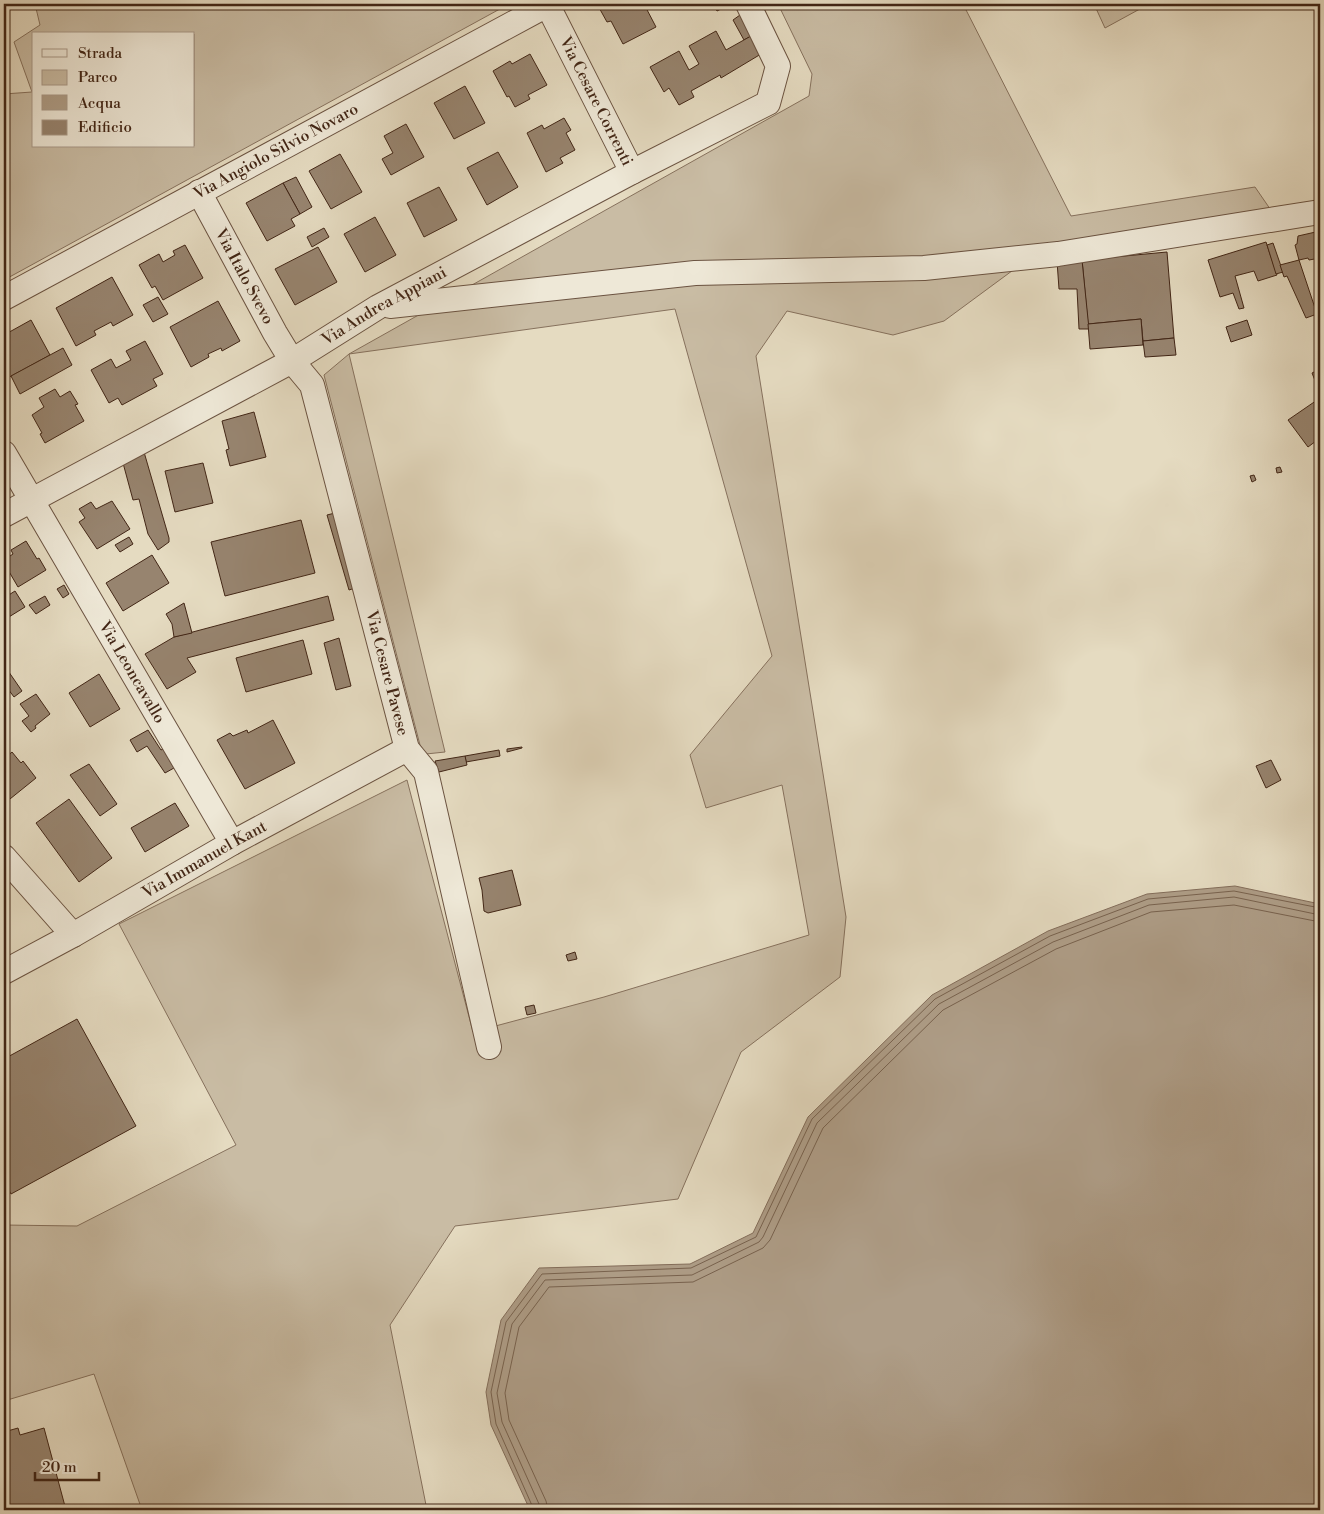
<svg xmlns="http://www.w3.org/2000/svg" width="1324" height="1514" font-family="'Libre Bodoni',serif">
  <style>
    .green { fill: #c9bca4; stroke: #86715d; fill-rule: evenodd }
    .water { fill: #ae9d87; stroke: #836d5a }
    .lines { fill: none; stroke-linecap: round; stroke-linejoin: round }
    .shore { stroke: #78624e; stroke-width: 1 }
    .building { fill: #97846f; stroke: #422616 }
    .minor-casing { stroke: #6b5341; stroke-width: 26 }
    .minor { stroke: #eee8d7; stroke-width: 24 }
    .labels { text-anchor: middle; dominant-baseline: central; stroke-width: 4; stroke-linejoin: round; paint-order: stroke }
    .street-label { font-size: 16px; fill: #422616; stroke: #eee8d7 }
  </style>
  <rect width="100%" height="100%" fill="#e5dbc1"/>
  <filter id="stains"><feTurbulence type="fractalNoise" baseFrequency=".004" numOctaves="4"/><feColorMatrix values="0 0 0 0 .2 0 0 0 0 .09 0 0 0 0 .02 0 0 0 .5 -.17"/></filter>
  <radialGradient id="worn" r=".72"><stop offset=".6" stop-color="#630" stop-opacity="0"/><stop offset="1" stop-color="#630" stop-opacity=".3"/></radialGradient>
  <g class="green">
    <path d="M35,4H509L4,280V94L32,92L14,42L40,25ZM34,34H194V146H34Z"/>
    <path d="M778,4H963L1071,216L1255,187L1277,219L1020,265L944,321L893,335L787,311L756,356L846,917L840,977L741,1052L678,1199L455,1226L390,1325L427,1510H142L94,1374L4,1401V1225L77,1226L236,1145L119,924L407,780L473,1032L604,997L809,935L782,785L706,808L690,755L772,656L675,309L349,354L445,752L426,754L420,745L324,375L349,354L809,96L812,74Z"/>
    <path d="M1094,4H1149L1105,28Z"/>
  </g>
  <path class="water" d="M1235,886L1320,904V1510H530L491,1425L486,1392L501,1320L539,1268L690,1264L753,1233L808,1117L932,995L1048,931L1147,894Z"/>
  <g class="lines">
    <g class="shore">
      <path d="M534,1510L496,1424L491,1392L506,1322L542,1274L691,1268L756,1237L812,1119L935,999L1050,936L1148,899L1234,891L1320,908"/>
      <path d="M540,1510L539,1504L502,1422L497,1393L512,1324L545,1280L692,1275L759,1242L763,1237L817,1123L939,1004L1053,942L1149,905L1234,897L1320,915"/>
      <path d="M548,1510L546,1501L509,1420L505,1393L519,1327L549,1287L693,1282L763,1248L770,1240L823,1128L943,1010L1056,949L1151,912L1234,905L1320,922"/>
    </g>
  </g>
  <g class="building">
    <path d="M597,4H644L656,27L623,44L611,21L607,22Z"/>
    <path d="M713,4H731L717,11Z"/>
    <path d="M740,15L751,36L744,40L733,20Z"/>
    <path d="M716,31L726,50L751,36L761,54L721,78L720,75L691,91L694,97L679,105L669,88L664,92L650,67L679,51L689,70L699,64L689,46Z"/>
    <path d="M530,54L547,85L528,95L530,99L515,107L509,96L507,97L493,71L510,61L512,64Z"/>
    <path d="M465,86L485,123L454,139L434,103Z"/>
    <path d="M564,118L571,130L566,133L575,150L560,158L563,163L546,172L527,133L542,125L544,129Z"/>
    <path d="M406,124L424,157L391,175L382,159L393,153L384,136Z"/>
    <path d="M498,152L518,187L487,205L467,168Z"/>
    <path d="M340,154L362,192L331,209L309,171Z"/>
    <path d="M296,177L312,207L300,214L283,183Z"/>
    <path d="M283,183L300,214L291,219L295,226L267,241L246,203Z"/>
    <path d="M439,187L457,220L424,237L407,203Z"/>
    <path d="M375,217L396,255L365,272L344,234Z"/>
    <path d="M324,228L329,237L312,247L307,237Z"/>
    <path d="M1320,231V258L1309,260L1308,258L1299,260L1295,245L1297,244L1298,236Z"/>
    <path d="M1266,242L1277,275L1258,281L1254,271L1235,276L1244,308L1239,309L1233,293L1220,297L1208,260Z"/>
    <path d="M1273,243L1283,272L1276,274L1267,245Z"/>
    <path d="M185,245L203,278L163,300L155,286L152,288L139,265L159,254L163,262L175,255L173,251Z"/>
    <path d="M318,247L337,282L295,305L275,269Z"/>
    <path d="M1167,252L1174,338L1143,341L1141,319L1088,324L1082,260Z"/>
    <path d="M1082,260L1089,329H1079L1077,289H1059L1057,261Z"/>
    <path d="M1299,260L1317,314L1306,318L1287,276L1284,277L1280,265Z"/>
    <path d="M112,277L133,315L113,326L111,322L94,331L96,335L76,346L56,308Z"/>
    <path d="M158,297L168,314L153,322L143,305Z"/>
    <path d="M218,301L240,341L222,351L221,348L208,354L209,357L191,367L170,327Z"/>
    <path d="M1141,319L1143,345L1090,349L1088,324Z"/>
    <path d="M31,320L50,355L4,380V335Z"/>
    <path d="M1247,320L1252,335L1231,342L1226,327Z"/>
    <path d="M1174,338L1176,355L1145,357L1143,341Z"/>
    <path d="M145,341L163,374L153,379L157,386L122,405L118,398L109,403L91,370L111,359L116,368L131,360L126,351Z"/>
    <path d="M63,348L72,365L20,394L11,376Z"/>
    <path d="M1320,369V382L1316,383L1312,373Z"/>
    <path d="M55,389L60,397L70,391L78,404L75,405L84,421L45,443L40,434L42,433L32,415L44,407L39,398Z"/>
    <path d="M1320,398V438L1308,447L1288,420Z"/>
    <path d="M254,412L266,457L230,466L226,450L229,449L222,421Z"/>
    <path d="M144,452L169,538V542L158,550L148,534L139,499L133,500L123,463Z"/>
    <path d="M203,463L213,503L175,512L165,471Z"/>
    <path d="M1280,467L1282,472L1277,473L1276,468Z"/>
    <path d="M1254,475L1256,480L1252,482L1250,476Z"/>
    <path d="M112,501L130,529L97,549L79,522L85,518L79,509L91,502L96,509Z"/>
    <path d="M339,512L358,587L349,590L327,515Z"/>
    <path d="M301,520L315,573L225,596L211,542Z"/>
    <path d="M129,537L133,544L120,552L115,545Z"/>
    <path d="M26,541L37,559L39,558L46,570L18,587L4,563V560L13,554L11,550Z"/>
    <path d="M152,555L169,583L123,611L106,583Z"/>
    <path d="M64,585L69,594L63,598L57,589Z"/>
    <path d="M15,591L25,607L4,620V598Z"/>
    <path d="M45,596L50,605L36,614L29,605Z"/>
    <path d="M328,596L334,620L187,658L196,672L167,689L145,654L174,637Z"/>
    <path d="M184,603L192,633L174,637L172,624L166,614Z"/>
    <path d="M339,638L351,686L336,690L324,643Z"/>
    <path d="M303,640L312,674L246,692L236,658Z"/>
    <path d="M4,665L22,691L14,697L5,685L4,686Z"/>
    <path d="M99,674L120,709L90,727L69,693Z"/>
    <path d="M36,694L50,714L35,726L36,728L31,732L22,721L29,716L20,704Z"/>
    <path d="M273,720L295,763L245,789L217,740L230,733L233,736L247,730L248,733Z"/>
    <path d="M148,730L161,750L163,749L174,768L165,773L147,746L137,752L130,740Z"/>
    <path d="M522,747V748L507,752V749Z"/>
    <path d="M499,750L500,756L466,762L465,756Z"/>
    <path d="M12,752L21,763L23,761L36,778L5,803L4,800V759Z"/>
    <path d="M465,756L467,765L439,772L435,761Z"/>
    <path d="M1271,760L1281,780L1266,788L1256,766Z"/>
    <path d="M89,764L117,804L100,816L70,775Z"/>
    <path d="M69,799L112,858L79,882L36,823Z"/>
    <path d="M175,803L189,826L145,852L131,828Z"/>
    <path d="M512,870L521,905L488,913L484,911L482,890L479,878Z"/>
    <path d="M575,952L577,959L568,961L566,955Z"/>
    <path d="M534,1005L536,1013L527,1015L525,1007Z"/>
    <path d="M77,1019L136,1126L11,1194L4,1181V1059Z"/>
    <path d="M18,1428L20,1435L44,1428L66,1510H4V1432Z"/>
  </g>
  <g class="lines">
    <defs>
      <g id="minor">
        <path id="s1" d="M547,4L632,172"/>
        <path id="s2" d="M199,192L275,333L292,361L312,385L407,749L426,772L489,1047"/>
        <path id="s3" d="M4,298L547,5"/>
        <path d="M390,306L695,273L924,268L1058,254L1320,212"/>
        <path id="s4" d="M4,453L232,843"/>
        <path id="s5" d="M4,515L292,361L378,307L632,172L768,103L778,66L748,4"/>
        <path d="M4,857L73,935"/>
        <path id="s6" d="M4,972L73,935L232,843L407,749"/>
      </g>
    </defs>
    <use href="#minor" class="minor-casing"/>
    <use href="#minor" class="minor"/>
  </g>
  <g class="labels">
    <g class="street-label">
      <text stroke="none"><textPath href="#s1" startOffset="109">Via Cesare Correnti</textPath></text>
      <text stroke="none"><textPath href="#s3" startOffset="309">Via Angiolo Silvio Novaro</textPath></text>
      <text stroke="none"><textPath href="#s2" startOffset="96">Via Italo Svevo</textPath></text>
      <text stroke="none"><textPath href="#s5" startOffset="434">Via Andrea Appiani</textPath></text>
      <text stroke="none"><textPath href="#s4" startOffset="254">Via Leoncavallo</textPath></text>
      <text stroke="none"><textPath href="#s2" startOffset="522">Via Cesare Pavese</textPath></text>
      <text stroke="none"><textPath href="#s6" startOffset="230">Via Immanuel Kant</textPath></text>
    </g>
  </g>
  <rect width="1324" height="1514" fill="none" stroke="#e5dbc1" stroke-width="20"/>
  <rect x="5" y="5" width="1314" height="1504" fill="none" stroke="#422616" stroke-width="2.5"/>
  <rect x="10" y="10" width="1304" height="1494" fill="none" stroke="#422616"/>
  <rect x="32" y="32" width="162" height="115" fill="#eee8d7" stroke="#a99a8a"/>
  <rect x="42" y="49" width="25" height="8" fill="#eee8d7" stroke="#a99a8a"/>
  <text x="78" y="58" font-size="15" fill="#422616">Strada</text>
  <rect x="42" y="70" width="25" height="15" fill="#c9bca4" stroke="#a99a8a"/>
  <text x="78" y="82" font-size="15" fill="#422616">Parco</text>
  <rect x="42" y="95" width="25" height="15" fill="#ae9d87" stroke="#a99a8a"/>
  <text x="78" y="108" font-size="15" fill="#422616">Acqua</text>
  <rect x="42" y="120" width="25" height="15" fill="#97846f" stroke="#a99a8a"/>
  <text x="78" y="132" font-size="15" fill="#422616">Edificio</text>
  <path d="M35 1472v8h64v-8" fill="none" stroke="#422616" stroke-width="2.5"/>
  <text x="42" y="1472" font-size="15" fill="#422616" stroke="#eee8d7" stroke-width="4" paint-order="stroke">20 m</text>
  <rect width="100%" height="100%" filter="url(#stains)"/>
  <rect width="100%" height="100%" fill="url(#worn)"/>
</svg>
